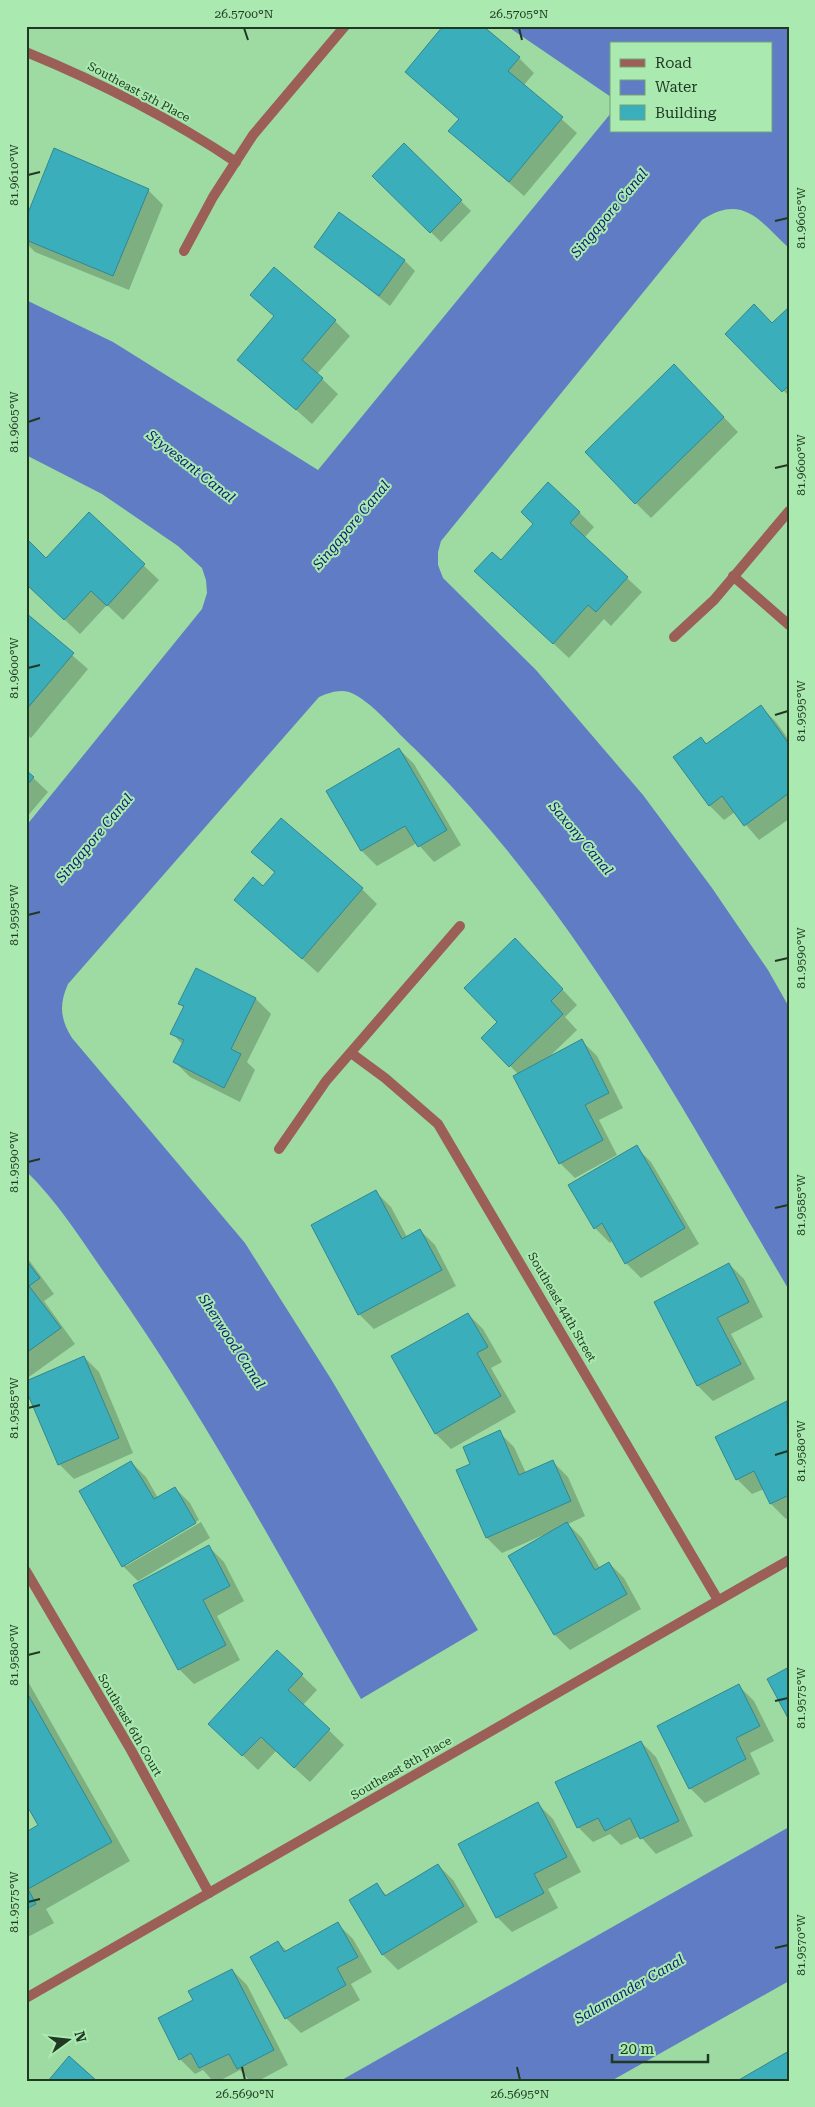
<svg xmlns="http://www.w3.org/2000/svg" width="815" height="2107" font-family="'Roboto Serif',serif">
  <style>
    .water { fill: #5f7cc5 }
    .shadow { fill: #0003 }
    .building { fill: #3baebc; stroke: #328792 }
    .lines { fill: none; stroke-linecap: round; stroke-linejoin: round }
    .minor { stroke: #9b5f58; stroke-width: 10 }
    .ticks { fill: none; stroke: #1f3922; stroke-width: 2 }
    .labels { text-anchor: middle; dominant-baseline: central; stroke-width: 4; stroke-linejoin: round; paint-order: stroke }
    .street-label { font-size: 12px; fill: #1f3922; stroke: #aae9af }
    .water-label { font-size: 14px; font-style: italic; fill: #0c1c73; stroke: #aae9af }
    .neatline { fill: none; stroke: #1f3922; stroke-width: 2 }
    .ticks-label { font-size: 12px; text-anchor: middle; fill: #1f3922 }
  </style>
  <rect width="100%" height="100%" fill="#9ddba2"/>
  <g class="water">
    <path d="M507,26H789V248C760,221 743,193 702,220L441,541L438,552V565L443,578L536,670L643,795L712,888L768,970L789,1007V1290C677,1100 573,903 414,748C396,732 371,700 349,692C339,689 328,693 319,697L68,984C59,1004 60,1019 72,1038L245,1243L331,1379L478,1630L361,1699C281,1560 205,1416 113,1285C85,1246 60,1204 26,1171V826L202,609L207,593L206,580L202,568L178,546L102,494L26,455V300L113,342L318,470L611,113V131H771V44H611V97Z"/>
    <path d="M789,1827V1981L611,2081H340Z"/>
  </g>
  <g class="shadow">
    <path d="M519,58L534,73L524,85L577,133L524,196L450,131L460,120L406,72Z"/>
    <path d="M404,145L471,211L441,242L374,176Z"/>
    <path d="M148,190L163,205L129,290L35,252L26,243V221Z"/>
    <path d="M339,214L405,261L415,271L390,306L316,247Z"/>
    <path d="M252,295L335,321L350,336L317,374L338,394L312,424L239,359L275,317Z"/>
    <path d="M789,308V396L726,334L773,325Z"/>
    <path d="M689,381L738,432L651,518L636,503Z"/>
    <path d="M579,512L594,527L584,538L642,592L611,626L604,619L569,658L491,586Z"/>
    <path d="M89,514L159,580L123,620L107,605L80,634L26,584Z"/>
    <path d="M26,615L88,669L31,738L26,734Z"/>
    <path d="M761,707L776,722L789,740V819L759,840L735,812L724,820L709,805L701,738L708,745Z"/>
    <path d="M399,749L414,764L461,845L434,862L417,843L377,866L362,851L328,791Z"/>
    <path d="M26,771L48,792L26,818Z"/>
    <path d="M253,852L362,889L377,904L318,973L236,900L263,888L276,874Z"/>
    <path d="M530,955L577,1005L565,1017L577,1030L549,1057L582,1041L597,1056L623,1108L599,1120L617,1155L575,1178L560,1163L518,1074L483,1038L498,1022Z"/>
    <path d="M197,970L256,999L271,1014L247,1062L255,1070L240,1102L190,1077L175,1062L183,1045L172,1033L184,1008L180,1004Z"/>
    <path d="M636,1147L651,1162L699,1244L641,1278L626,1263L613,1240L610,1243L595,1228Z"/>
    <path d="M376,1192L391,1207L407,1237L420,1230L435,1245L456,1286L374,1329L359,1314Z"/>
    <path d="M26,1256L54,1294L44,1301L75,1344L26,1379Z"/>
    <path d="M729,1264L744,1279L763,1317L731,1334L755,1379L713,1401L698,1386L656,1302Z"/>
    <path d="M468,1314L483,1329L502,1362L491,1368L516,1412L451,1449L436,1434L393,1357Z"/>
    <path d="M84,1357L99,1372L133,1453L74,1479L59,1464Z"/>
    <path d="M787,1403L789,1517L786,1519L771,1504L764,1489L752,1494L737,1479L717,1438Z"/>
    <path d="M499,1432L514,1447L526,1473L553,1462L568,1477L585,1516L568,1524L582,1538L600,1568L609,1563L624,1578L641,1609L570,1650L555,1635L510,1556L548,1534V1533L502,1553L487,1538L472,1464Z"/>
    <path d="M131,1462L146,1477L158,1498L175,1488L190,1503L199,1520L126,1563V1566L201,1522L210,1538L138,1581L123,1566Z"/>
    <path d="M209,1547L224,1562L244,1601L217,1616L240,1660L194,1684L179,1669Z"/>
    <path d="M277,1651L317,1690L303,1705L344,1745L310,1782L276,1751L258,1770L225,1739Z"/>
    <path d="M26,1678L130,1861L46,1909L54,1923L26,1938V1833L40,1825L26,1802Z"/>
    <path d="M739,1686L754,1701L774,1741L750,1753L760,1774L705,1803L690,1788Z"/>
    <path d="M641,1742L656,1757L693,1836L656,1854L640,1836L621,1845L610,1834L593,1842L578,1827Z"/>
    <path d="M538,1804L553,1819L581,1872L548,1889L558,1908L512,1932L497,1917Z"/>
    <path d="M438,1865L453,1880L478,1922L398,1970L383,1955L351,1901L377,1885L387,1896Z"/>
    <path d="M338,1924L353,1939L372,1972L351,1984L360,2000L301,2033L286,2018L252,1957L278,1942L288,1952Z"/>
    <path d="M232,1970L247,1985L288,2065L258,2081H250L240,2070L219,2081H213L203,2070L195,2074L180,2059L194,2000Z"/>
  </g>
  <g class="building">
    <path d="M443,26H483L520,57L508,71L563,117L509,182L448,131L459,119L405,72Z"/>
    <path d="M404,143L462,200L430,233L372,176Z"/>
    <path d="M54,148L149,189L113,276L26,240V218Z"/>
    <path d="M339,212L405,260L379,296L314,247Z"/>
    <path d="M274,267L336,320L302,360L323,378L296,410L237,360L274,316L250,295Z"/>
    <path d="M754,304L772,323L789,307V385L782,392L725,334Z"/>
    <path d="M674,364L724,417L635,504L585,452Z"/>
    <path d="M548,482L580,512L570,523L628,577L596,612L588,605L553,644L474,571L492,552L501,560L533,524L521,512Z"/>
    <path d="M89,512L145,564L107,606L91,591L64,620L26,584V542L28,540L46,558Z"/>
    <path d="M26,613L74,653L26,710Z"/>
    <path d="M761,705L789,744V793L744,826L722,796L709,806L673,757L701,737L706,744Z"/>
    <path d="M399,748L447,830L418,847L405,826L361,851L326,791Z"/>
    <path d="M26,770L34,777L26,786Z"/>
    <path d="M281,818L363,888L302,959L234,900L253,877L263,886L275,872L251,852Z"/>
    <path d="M515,938L563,989L551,1001L563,1014L509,1067L481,1038L497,1022L464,988Z"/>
    <path d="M196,968L256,998L231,1049L241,1054L224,1088L173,1062L184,1040L170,1034L184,1006L178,1004Z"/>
    <path d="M582,1039L609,1093L585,1105L603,1140L559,1164L513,1076Z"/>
    <path d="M637,1145L685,1228L625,1264L602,1223L594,1229L568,1185Z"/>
    <path d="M376,1190L402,1239L420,1229L442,1270L358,1315L311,1225Z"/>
    <path d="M26,1260L40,1278L29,1286L61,1328L26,1353Z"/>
    <path d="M729,1263L749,1302L717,1318L741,1364L697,1386L654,1302Z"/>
    <path d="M468,1313L488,1347L477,1353L501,1396L435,1434L391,1356Z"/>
    <path d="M84,1356L119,1438L58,1465L26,1390V1381Z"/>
    <path d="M787,1401L789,1495L770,1504L754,1471L736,1480L715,1437Z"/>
    <path d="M500,1430L519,1475L553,1460L571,1501L486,1538L456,1470L470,1464L463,1447Z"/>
    <path d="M131,1461L154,1499L175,1487L196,1523L122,1567L79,1491Z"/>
    <path d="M567,1522L595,1570L609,1562L627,1594L554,1635L508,1556Z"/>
    <path d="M209,1545L230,1586L203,1600L226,1645L178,1670L133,1585Z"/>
    <path d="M277,1650L303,1674L288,1690L330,1729L294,1768L261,1737L242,1756L208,1724Z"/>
    <path d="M789,1667V1720L767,1679Z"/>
    <path d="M739,1684L760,1726L736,1738L746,1759L689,1789L657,1726Z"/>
    <path d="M26,1691L112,1842L28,1889L36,1904L26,1909V1832L38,1825L26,1804Z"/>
    <path d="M641,1741L679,1821L640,1839L630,1818L605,1831L598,1818L577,1828L555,1782Z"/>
    <path d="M538,1802L567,1857L534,1874L544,1893L496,1918L458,1844Z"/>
    <path d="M438,1864L464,1906L382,1955L349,1900L377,1883L385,1896Z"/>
    <path d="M338,1922L358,1957L337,1968L346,1985L285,2019L250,1957L278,1941L284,1952Z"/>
    <path d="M232,1969L274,2050L237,2069L229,2054L199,2068L191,2053L179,2060L158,2018L193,2000L188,1991Z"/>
    <path d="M789,2051V2081H737Z"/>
    <path d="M69,2056L97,2081H48Z"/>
  </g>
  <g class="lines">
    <g class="minor">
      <path d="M26,52C99,82 170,118 236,162"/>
      <path d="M184,251L213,197L253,135L345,26"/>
      <path d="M733,576L789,625"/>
      <path d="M674,637L714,600L789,511"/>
      <path d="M351,1053L385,1078L438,1124L718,1600"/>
      <path d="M279,1149L326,1081L460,926"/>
      <path d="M26,1571L131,1750L209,1893"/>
      <path d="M26,1998L789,1560"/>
    </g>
  </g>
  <path class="ticks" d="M244,28L248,40M519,28L522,40M28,175L40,172M775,221L788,218M28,422L40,418M775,468L788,465M28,668L40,665M775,715L788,711M28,915L40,912M775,961L788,958M28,1162L40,1159M775,1208L788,1205M28,1408L40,1405M775,1455L788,1451M28,1655L40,1652M775,1701L788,1698M28,1902L40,1899M775,1948L788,1945M242,2067L245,2080M517,2067L520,2080"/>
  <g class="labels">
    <g class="street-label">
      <text transform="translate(139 92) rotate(28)">Southeast 5th Place</text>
      <text transform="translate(562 1307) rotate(60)">Southeast 44th Street</text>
      <text transform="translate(130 1725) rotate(60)">Southeast 6th Court</text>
      <text transform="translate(401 1768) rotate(-30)">Southeast 8th Place</text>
    </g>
    <g class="water-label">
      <text transform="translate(609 213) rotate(-50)">Singapore Canal</text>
      <text transform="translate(191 466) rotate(38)">Styvesant Canal</text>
      <text transform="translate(351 525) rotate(-50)">Singapore Canal</text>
      <text transform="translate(94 838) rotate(-50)">Singapore Canal</text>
      <text transform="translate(581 838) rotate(50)">Saxony Canal</text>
      <text transform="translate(232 1341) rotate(57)">Sherwood Canal</text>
      <text transform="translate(629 1989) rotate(-30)">Salamander Canal</text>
    </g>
  </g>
  <rect width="815" height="2107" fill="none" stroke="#aae9af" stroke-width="55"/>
  <rect x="610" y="42" width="162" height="90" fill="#aae9af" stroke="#72a377"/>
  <rect x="620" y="59" width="25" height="8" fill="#9b5f58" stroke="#72a377"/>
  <text x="655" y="68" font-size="15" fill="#1f3922">Road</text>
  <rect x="620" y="80" width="25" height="15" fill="#5f7cc5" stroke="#72a377"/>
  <text x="655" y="92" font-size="15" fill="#1f3922">Water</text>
  <rect x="620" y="105" width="25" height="15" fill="#3baebc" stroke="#72a377"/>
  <text x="655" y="118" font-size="15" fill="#1f3922">Building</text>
  <g transform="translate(68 2040) rotate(75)" stroke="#aae9af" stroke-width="4" paint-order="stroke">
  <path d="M0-4L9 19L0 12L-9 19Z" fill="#1f3922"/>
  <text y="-8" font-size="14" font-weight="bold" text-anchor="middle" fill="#1f3922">N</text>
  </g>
  <path d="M612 2054v8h96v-8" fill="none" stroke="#1f3922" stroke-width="2.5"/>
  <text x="620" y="2054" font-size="15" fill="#1f3922" stroke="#aae9af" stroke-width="4" paint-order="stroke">20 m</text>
  <rect x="28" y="28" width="760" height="2052" class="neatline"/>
  <g class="ticks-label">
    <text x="244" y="18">26.5700°N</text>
    <text x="519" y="18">26.5705°N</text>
    <text transform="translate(14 175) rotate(-90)" y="4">81.9610°W</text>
    <text transform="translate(801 218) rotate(-90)" y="4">81.9605°W</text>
    <text transform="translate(14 422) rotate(-90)" y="4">81.9605°W</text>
    <text transform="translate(801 465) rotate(-90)" y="4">81.9600°W</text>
    <text transform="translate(14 668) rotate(-90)" y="4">81.9600°W</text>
    <text transform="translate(801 711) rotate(-90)" y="4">81.9595°W</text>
    <text transform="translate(14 915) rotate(-90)" y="4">81.9595°W</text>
    <text transform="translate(801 958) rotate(-90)" y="4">81.9590°W</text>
    <text transform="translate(14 1162) rotate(-90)" y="4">81.9590°W</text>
    <text transform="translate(801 1205) rotate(-90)" y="4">81.9585°W</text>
    <text transform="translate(14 1408) rotate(-90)" y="4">81.9585°W</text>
    <text transform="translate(801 1451) rotate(-90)" y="4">81.9580°W</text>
    <text transform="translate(14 1655) rotate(-90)" y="4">81.9580°W</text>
    <text transform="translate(801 1698) rotate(-90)" y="4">81.9575°W</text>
    <text transform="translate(14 1902) rotate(-90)" y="4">81.9575°W</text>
    <text transform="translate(801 1945) rotate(-90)" y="4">81.9570°W</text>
    <text x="245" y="2098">26.5690°N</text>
    <text x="520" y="2098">26.5695°N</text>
  </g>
</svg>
